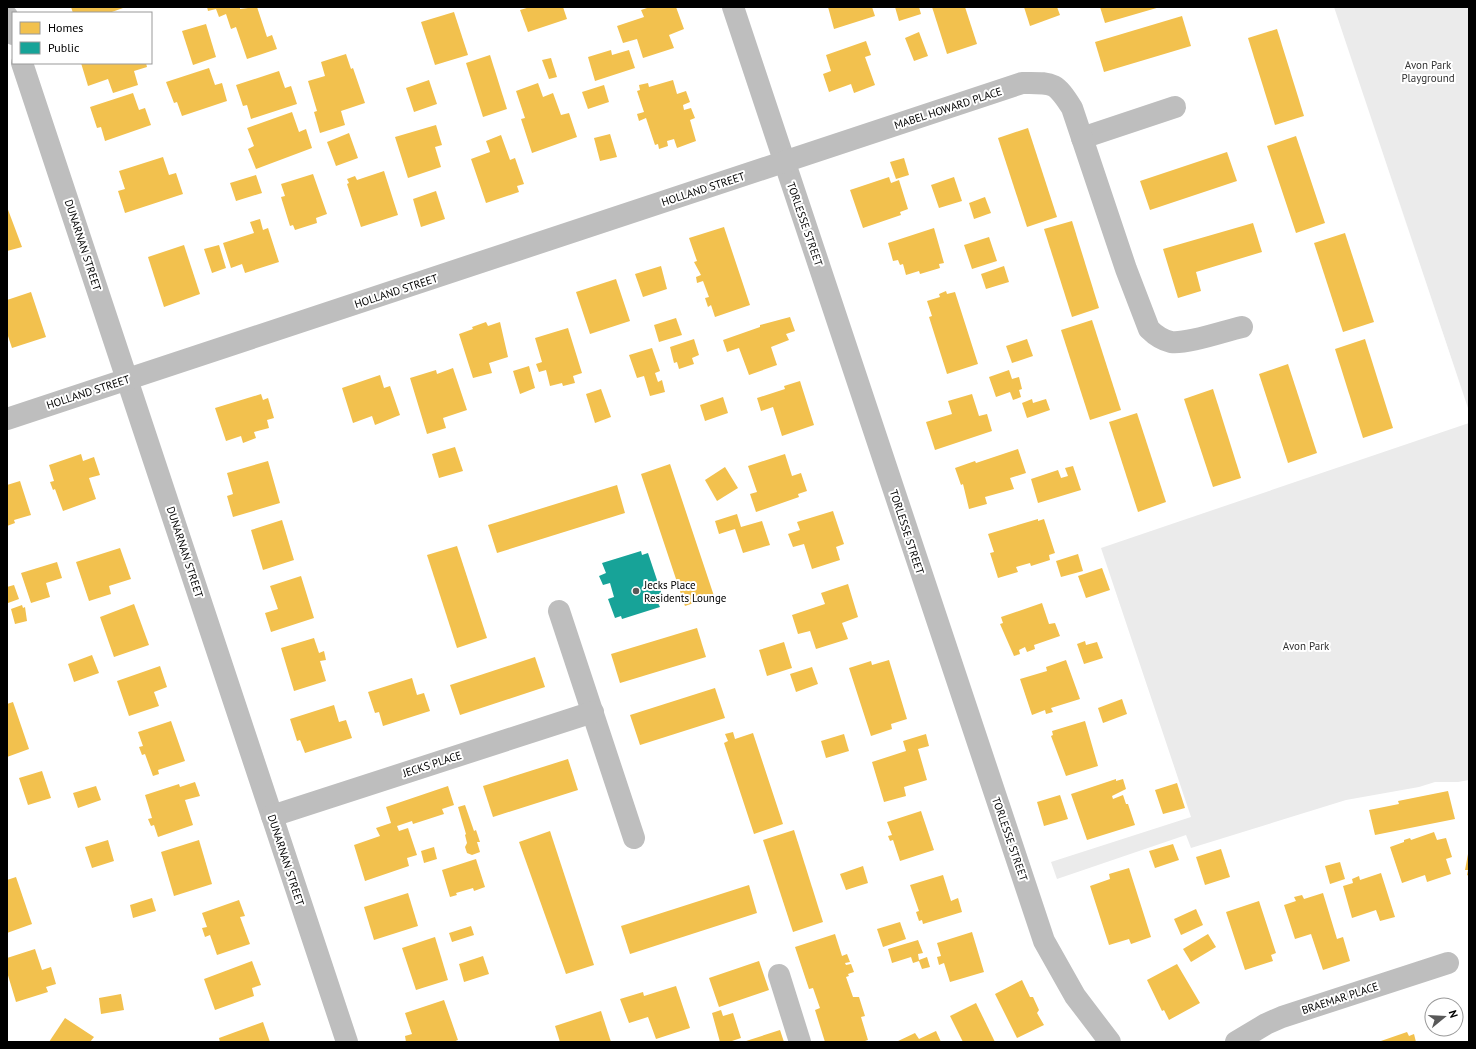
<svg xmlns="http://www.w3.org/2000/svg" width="1476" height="1049" font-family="'PT Sans',sans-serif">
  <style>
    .green { fill: #ebebeb }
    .homes { fill: #f2c14e }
    .public { fill: #17a398 }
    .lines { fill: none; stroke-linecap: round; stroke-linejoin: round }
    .minor { stroke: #bebebe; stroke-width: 22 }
    .poi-dot { fill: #595959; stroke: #fff; stroke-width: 1.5 }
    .labels { text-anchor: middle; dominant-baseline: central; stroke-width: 4; stroke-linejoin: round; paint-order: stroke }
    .park-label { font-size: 11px; fill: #313131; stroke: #fff }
    .street-label { font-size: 11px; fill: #000; stroke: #fff }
    .poi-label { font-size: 11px; fill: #000; stroke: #fff; text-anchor: start }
  </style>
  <rect width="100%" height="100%" fill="#fff"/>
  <g class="green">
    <path d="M1334,7H1469V411Z"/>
    <path d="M1469,423V780L1458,782H1435L1419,787L1346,800L1191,848L1186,835L1057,879L1051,862L1191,817L1101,548Z"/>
  </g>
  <g class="homes">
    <path d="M71,7H123V8L109,13H73Z"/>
    <path d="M207,7H240V9L257,7L267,37L272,35L277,49L247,59L236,27L231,29L226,14L219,17L216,9L208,11Z"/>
    <path d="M530,7H563L567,19L528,32L520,10Z"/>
    <path d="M650,7H676L684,29L669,35L674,48L643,58L637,39L623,43L617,26L644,17L641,10Z"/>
    <path d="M828,7H872L875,16L834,29Z"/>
    <path d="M895,7H919L921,14L899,21Z"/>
    <path d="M932,7H965L977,44L947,54Z"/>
    <path d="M1024,7H1057L1060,15L1030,26Z"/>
    <path d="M1100,7H1160L1105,23Z"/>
    <path d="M454,12L468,55L435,65L421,22Z"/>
    <path d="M1182,16L1191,46L1104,72L1095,42Z"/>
    <path d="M206,24L216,57L193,65L182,31Z"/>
    <path d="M1277,29L1304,116L1275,125L1248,38Z"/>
    <path d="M919,32L928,56L914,61L905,38Z"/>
    <path d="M866,41L871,55L865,57L875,85L854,93L851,84L829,92L823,74L831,71L826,55Z"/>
    <path d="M611,50L612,55L629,50L635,68L595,81L588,57Z"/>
    <path d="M346,54L351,69L353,68L365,103L341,111L345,125L320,133L314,112L317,111L308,81L325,76L321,62Z"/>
    <path d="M490,55L507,109L483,117L466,63Z"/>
    <path d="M551,58L557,77L549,79L542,60Z"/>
    <path d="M81,63H146L147,67L134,71L138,85L113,93L108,79L88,86Z"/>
    <path d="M209,68L215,85L222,83L227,101L182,116L177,102L174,103L166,82Z"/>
    <path d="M279,71L285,88L291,86L297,104L251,119L247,105L243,106L236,85Z"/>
    <path d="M429,80L437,104L414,112L406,88Z"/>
    <path d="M673,80L677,94L686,91L690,102L683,105L684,110L691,108L695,118L690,120L696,141L677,148L674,139L667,141L668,146L659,149L658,144L655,145L646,118L639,121L637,114L644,112L637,91L640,90L639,85L648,83L649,87Z"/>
    <path d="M538,83L543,97L553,93L561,115L569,113L577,137L532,153L521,119L525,118L516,91Z"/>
    <path d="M604,85L609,102L588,109L582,92Z"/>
    <path d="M133,93L139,110L145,108L151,125L105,141L101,127L97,128L90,107Z"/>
    <path d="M292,112L299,132L306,129L312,148L256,169L248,149L254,146L247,128Z"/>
    <path d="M436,125L442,145L435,147L441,167L408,178L395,137Z"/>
    <path d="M1028,128L1057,217L1027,227L998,138Z"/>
    <path d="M349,133L358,158L336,166L327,142Z"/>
    <path d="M610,134L617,157L600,161L594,138Z"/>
    <path d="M501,135L510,160L515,158L524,184L517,186L519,192L486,203L471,159L490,152L486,141Z"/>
    <path d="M1296,136L1325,223L1296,233L1267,146Z"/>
    <path d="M1227,152L1237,181L1150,210L1140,181Z"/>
    <path d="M163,157L169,175L176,173L183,194L125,213L118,191L125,189L119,171Z"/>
    <path d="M904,158L909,175L896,179L890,162Z"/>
    <path d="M384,171L398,215L361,227L347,184L349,183L347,179L355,176L357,180Z"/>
    <path d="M313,174L327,214L316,218L317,223L295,230L293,225L290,226L281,197L285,196L281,184Z"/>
    <path d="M256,175L262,193L236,201L230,183Z"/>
    <path d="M889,177L891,183L899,180L908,209L900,212L901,215L863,228L850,190Z"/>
    <path d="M954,177L962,201L939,208L931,185Z"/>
    <path d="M436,191L445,219L421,227L413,199Z"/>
    <path d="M985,197L991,213L974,219L969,203Z"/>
    <path d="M7,207L22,247L7,251Z"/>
    <path d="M260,219L263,230L268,228L279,262L245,273L242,264L231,268L223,243L254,233L250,222Z"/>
    <path d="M1072,221L1099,308L1072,317L1044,229Z"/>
    <path d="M1253,223L1262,252L1196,272L1201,291L1178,298L1163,249Z"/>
    <path d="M724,227L750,305L715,317L711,305L708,307L705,298L709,297L703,281L697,283L696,277L701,275L694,262L697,261L689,238Z"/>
    <path d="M934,228L944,263L939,264L940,268L920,274L919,271L906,275L903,264L900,265L898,260L893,261L888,243Z"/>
    <path d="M1345,233L1374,322L1343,332L1314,243Z"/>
    <path d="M989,237L997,261L972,269L964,245Z"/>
    <path d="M184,245L200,294L164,307L148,257Z"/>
    <path d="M219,245L226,268L212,273L204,249Z"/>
    <path d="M661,266L667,289L643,297L635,274Z"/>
    <path d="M1004,266L1009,282L986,289L981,274Z"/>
    <path d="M616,279L630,321L590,334L576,292Z"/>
    <path d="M946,291L947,294L955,292L978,364L947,374L929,317L932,316L927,301L940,297L939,294Z"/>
    <path d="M31,292L46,337L12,348L7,333V300Z"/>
    <path d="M790,317L795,331L786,334L789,340L771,347L777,365L749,375L739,348L727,352L723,340L760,327V325Z"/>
    <path d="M676,318L682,335L659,342L654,325Z"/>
    <path d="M1092,320L1121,410L1090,420L1061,330Z"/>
    <path d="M486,322L488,326L500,322L508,357L489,363L492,373L473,378L459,334L473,329L472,327Z"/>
    <path d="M568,328L582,373L573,376L575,383L563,386L562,383L550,386L546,370L539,372L536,364L542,362L535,338Z"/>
    <path d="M694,339L699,355L692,358L694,364L679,369L677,362L674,363L670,347Z"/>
    <path d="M1027,339L1033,356L1012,363L1006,346Z"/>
    <path d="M1365,339L1393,428L1363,438L1335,349Z"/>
    <path d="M652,348L660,371L655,373L658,382L662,380L665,392L650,396L644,376L637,378L629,355Z"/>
    <path d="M1288,364L1317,453L1288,463L1259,374Z"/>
    <path d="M529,366L535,388L520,394L513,371Z"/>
    <path d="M453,368L467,410L443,418L446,428L427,434L410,378L436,370L437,374Z"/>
    <path d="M1009,370L1012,379L1019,377L1022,389L1019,390L1021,397L1013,400L1010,392L996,397L989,377Z"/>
    <path d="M380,375L384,388L390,386L400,415L375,425L372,416L353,423L342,388Z"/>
    <path d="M800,381L814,425L782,436L773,407L761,411L757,398L785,389L784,386Z"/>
    <path d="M601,389L611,417L595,423L586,394Z"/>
    <path d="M1213,389L1241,478L1213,487L1184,399Z"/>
    <path d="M261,394L263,400L268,398L274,418L267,420L269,428L254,432L256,438L243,443L241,436L226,441L215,408Z"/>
    <path d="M972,394L979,416L987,414L992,431L935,450L926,422L952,414L948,401Z"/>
    <path d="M723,397L728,413L705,421L700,405Z"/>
    <path d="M1032,399L1033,403L1046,399L1050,410L1027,418L1022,403Z"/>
    <path d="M1137,413L1166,502L1138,512L1109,422Z"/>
    <path d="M455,447L463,471L439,478L432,454Z"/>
    <path d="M1018,449L1026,473L1010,478L1014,489L985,497L987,504L969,509L963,484L961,485L955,468L975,461L976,463Z"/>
    <path d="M81,454L83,461L94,457L100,475L89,478L96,499L63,511L55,489L53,490L50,482L54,481L49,465Z"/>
    <path d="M785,454L792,476L801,473L807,491L798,494L799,497L756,512L750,494L757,492L748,466Z"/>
    <path d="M268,461L280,503L233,517L227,496L233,494L227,473Z"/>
    <path d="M670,464L714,596L685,606L641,474Z"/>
    <path d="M1073,466L1081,490L1038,503L1031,479L1058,470L1061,478L1068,476L1065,468Z"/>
    <path d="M725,467L738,488L717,501L705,480Z"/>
    <path d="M20,481L31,515L14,520L15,523L7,526V485Z"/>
    <path d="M617,485L625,513L497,553L488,525Z"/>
    <path d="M833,511L844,544L836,547L840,560L812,569L804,544L793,547L788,534L800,530L797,522Z"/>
    <path d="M737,514L741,527L762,521L770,545L743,553L735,529L719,534L715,521Z"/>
    <path d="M1038,519V521L1044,519L1055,553L1049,555L1050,560L1031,566L1030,563L1016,567L1018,572L998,578L990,553L994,552L988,534Z"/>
    <path d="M282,520L294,560L263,570L251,530Z"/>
    <path d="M457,546L487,638L457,648L427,555Z"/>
    <path d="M120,548L131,579L109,586L111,594L89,601L76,562Z"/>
    <path d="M1078,554L1083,571L1061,577L1056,561Z"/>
    <path d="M57,562L62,578L46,583L50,597L31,603L21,573Z"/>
    <path d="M1102,568L1110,590L1086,598L1078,576Z"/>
    <path d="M301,576L314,618L271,632L265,613L278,609L270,586Z"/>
    <path d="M848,584L858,617L842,623L848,639L816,649L810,631L798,634L792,615L825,604L821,593Z"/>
    <path d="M14,585L19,599L8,603L7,587Z"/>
    <path d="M1042,603L1049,624L1055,623L1060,636L1034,645L1035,649L1027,652L1025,647L1019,650L1020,654L1014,656L1000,624L1003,623L1001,617Z"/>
    <path d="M134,604L149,645L114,657L100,617Z"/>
    <path d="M22,605L23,608L25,607L27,621L15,624L11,609Z"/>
    <path d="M697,628L706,657L620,683L611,654Z"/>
    <path d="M314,638L319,653L324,651L326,660L320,661L326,681L294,691L281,648Z"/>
    <path d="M1085,641L1086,645L1097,642L1103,658L1084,664L1077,644Z"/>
    <path d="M784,642L792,668L767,676L759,650Z"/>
    <path d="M92,655L99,673L74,682L68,664Z"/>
    <path d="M535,657L545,687L460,715L450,685Z"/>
    <path d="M889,660L907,719L891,724L892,729L871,736L849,668L871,661L872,665Z"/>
    <path d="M1066,660L1080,699L1051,708L1053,712L1046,714L1045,710L1032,715L1020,679L1047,671L1046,667Z"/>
    <path d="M160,666L167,687L154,692L159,706L129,716L117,681Z"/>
    <path d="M812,667L818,684L796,692L790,674Z"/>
    <path d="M412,678L417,695L424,693L430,711L383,726L379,712L375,713L368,692Z"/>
    <path d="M715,688L725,718L640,745L630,715Z"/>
    <path d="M1122,699L1127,714L1103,723L1098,708Z"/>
    <path d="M13,702L29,749L7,757V704Z"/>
    <path d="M334,705L339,722L346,720L352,738L305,753L300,740L297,741L290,719Z"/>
    <path d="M171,721L185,761L158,770L159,774L153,776L145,754L142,755L139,747L143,746L138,732Z"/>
    <path d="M1085,721L1098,766L1066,776L1051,736L1053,735L1052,731Z"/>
    <path d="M733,732L735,739L753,733L783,824L754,834L724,743L728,741L725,734Z"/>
    <path d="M844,734L849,751L826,758L821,741Z"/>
    <path d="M926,734L929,746L918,749L927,780L904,787L906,796L884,802L872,762L906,751L903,741Z"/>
    <path d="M568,759L578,790L493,817L483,786Z"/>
    <path d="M42,771L51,798L28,805L19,778Z"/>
    <path d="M1116,779V781L1123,779L1126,789L1112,796L1113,799L1123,795L1126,804H1128L1135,825L1087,840L1071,794Z"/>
    <path d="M195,782L200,796L185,800L193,825L158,837L154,825L151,826L148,819L152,818L145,795L179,784L180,787Z"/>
    <path d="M1177,783L1185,808L1163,814L1155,790Z"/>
    <path d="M96,786L101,800L78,808L73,793Z"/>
    <path d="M448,786L454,805L442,809L444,814L413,824L412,821L397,826L399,831L408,828L417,855L407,858L409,866L365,881L354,845L380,836L376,828L391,823L386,807Z"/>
    <path d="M1448,791L1455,819L1375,835L1369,810L1399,804L1398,801Z"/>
    <path d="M1060,795L1068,819L1044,826L1037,802Z"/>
    <path d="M465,805L474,831L476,830L480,842H477L480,852L472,855L467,853L465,847L467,843L465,835L466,834L458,807Z"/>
    <path d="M921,811L934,850L900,861L893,840L890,841L888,836L892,835L887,822Z"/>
    <path d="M794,830L823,922L793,932L763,840Z"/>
    <path d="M550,831L594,965L566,974L519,842Z"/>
    <path d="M1434,832L1437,840L1446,838L1452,857L1446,859L1451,874L1427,882L1425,875L1402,883L1390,847L1404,842V840L1410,838L1411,840Z"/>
    <path d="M108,840L114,861L92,868L85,847Z"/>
    <path d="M199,840L212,884L174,896L161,852Z"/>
    <path d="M1173,844L1179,860L1155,868L1149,851Z"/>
    <path d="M434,847L437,859L424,863L421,851Z"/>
    <path d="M1221,849L1230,877L1205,885L1196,857Z"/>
    <path d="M1468,854H1469V876L1467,875L1468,870H1465Z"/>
    <path d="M476,859L485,887L474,891L473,888L456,893L457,895L450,897L442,870Z"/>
    <path d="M1340,862L1345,879L1330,884L1325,866Z"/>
    <path d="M863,866L868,883L846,890L840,874Z"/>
    <path d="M1129,868L1151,937L1131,944L1129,939L1109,945L1090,886L1110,879L1109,874Z"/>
    <path d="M1381,873L1395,917L1380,921L1376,910L1352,918L1343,886L1353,883L1352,879L1359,876L1360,880Z"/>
    <path d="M943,875L951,901L958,898L962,912L923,924L922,920L919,921L916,912L919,911L910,885Z"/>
    <path d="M16,877L32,924L7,933V880Z"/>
    <path d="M749,885L757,913L630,954L621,926Z"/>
    <path d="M408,893L418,926L374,940L364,907Z"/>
    <path d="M1323,893L1337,939L1343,937L1350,961L1323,970L1311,934L1295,939L1284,905L1296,901L1294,897L1302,895L1304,899Z"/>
    <path d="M152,898L156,911L133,918L130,905Z"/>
    <path d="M239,900L245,916L240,917L250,944L217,955L210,935L205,937L202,928L207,927L202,913Z"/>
    <path d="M1259,901L1276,953L1271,955L1273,961L1245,970L1226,912Z"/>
    <path d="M1196,909L1203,925L1181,935L1174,919Z"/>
    <path d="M900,922L906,939L883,947L877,929Z"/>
    <path d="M471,926L474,935L452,942L449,933Z"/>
    <path d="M972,932L984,972L950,982L944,963L939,965L937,957L941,956L937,943Z"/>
    <path d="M835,934L842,956L847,954L850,962L845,963L846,965L851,964L854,972L848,974L849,976L846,977L853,997H859L865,1016L861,1017L868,1040L862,1042H825L815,1010L820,1008L813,988L809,989L795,947Z"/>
    <path d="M1208,934L1216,947L1191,962L1183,949Z"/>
    <path d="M435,937L448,980L416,990L402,948Z"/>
    <path d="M918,940L923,953L918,954L919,960L927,957L930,967L922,969L919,961L913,963L911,957L892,963L888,949Z"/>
    <path d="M35,949L42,970L51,967L56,984L46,987L48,992L16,1002L7,972V958Z"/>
    <path d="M483,956L489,974L464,982L459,964Z"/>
    <path d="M252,961L261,985L252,988L254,996L215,1010L204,979Z"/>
    <path d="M759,961L769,990L719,1007L709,978Z"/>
    <path d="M1177,964L1200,1003L1169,1020L1164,1010L1162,1011L1147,980Z"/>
    <path d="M1022,980L1030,997H1033L1039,1010L1037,1013L1044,1025L1017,1038L995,994Z"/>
    <path d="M676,986L690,1028L656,1039L648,1017L629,1023L620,999L643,992L644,996Z"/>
    <path d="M121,994L124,1010L101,1014L99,998Z"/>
    <path d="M444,1000L458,1040L453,1042H406L405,1036L412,1034L405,1013Z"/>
    <path d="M976,1003L995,1042H963L950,1016Z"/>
    <path d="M721,1010L723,1016L733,1013L741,1038L729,1042H720L712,1013Z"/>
    <path d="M601,1011L611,1042H560L555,1026Z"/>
    <path d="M65,1018L94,1037L90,1042H49Z"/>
    <path d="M263,1022L270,1042H220L219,1038Z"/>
    <path d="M780,1030L784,1042H743Z"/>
    <path d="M936,1031L941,1042H896L915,1033L919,1039Z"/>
    <path d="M1407,1032L1409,1036L1414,1034L1416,1042H1378Z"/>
  </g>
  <path class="public" d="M641,551L642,555L648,553L664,601L658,603L660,607L622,619L621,616L615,618L608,599L614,597L610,583L603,585L599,576L606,573L602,563Z"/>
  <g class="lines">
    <g class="minor">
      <path d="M733,7L1044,941L1075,996L1110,1042"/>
      <path d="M7,16L13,34"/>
      <path d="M22,63L347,1042"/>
      <path d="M1082,138L1175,107"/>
      <path d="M7,419L1022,83C1053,83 1055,81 1072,108L1126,269L1149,329C1155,335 1162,340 1171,342C1188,344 1224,331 1242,327"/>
      <path d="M559,611L634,838"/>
      <path d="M272,816L593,712"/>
      <path d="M779,975L800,1042"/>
      <path d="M1236,1042L1266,1024L1282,1017L1448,963"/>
    </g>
  </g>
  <circle class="poi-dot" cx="636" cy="591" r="4"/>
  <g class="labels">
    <g class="park-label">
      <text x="1428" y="65">Avon Park<tspan x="1428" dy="13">Playground</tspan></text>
      <text x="1306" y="646">Avon Park</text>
    </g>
    <g class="street-label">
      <text transform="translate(948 108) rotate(-18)">MABEL HOWARD PLACE</text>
      <text transform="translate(703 189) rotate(-18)">HOLLAND STREET</text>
      <text transform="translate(805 224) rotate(71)">TORLESSE STREET</text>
      <text transform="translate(83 245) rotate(72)">DUNARNAN STREET</text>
      <text transform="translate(396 291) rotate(-18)">HOLLAND STREET</text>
      <text transform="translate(88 392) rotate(-18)">HOLLAND STREET</text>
      <text transform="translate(907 532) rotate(72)">TORLESSE STREET</text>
      <text transform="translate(185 552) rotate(72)">DUNARNAN STREET</text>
      <text transform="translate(432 764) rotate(-18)">JECKS PLACE</text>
      <text transform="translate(1010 839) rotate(71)">TORLESSE STREET</text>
      <text transform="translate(286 860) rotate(72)">DUNARNAN STREET</text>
      <text transform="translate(1340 998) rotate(-18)">BRAEMAR PLACE</text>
    </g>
    <g class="poi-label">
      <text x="644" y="585">Jecks Place<tspan x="644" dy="13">Residents Lounge</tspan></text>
    </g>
  </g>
  <rect width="1476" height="1049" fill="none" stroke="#000000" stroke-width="16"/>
  <rect x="12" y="12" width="140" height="52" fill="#ffffff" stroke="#999999"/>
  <rect x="20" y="22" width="20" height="12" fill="#f2c14e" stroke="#999999"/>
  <text x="48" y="32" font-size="12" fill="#000000">Homes</text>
  <rect x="20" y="42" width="20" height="12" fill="#17a398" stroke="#999999"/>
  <text x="48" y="52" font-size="12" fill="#000000">Public</text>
  <g transform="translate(1444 1017) rotate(72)"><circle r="19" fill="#ffffff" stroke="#999999"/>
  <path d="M0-3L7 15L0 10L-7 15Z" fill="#595959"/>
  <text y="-6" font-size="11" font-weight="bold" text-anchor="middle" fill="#000000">N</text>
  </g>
</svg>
